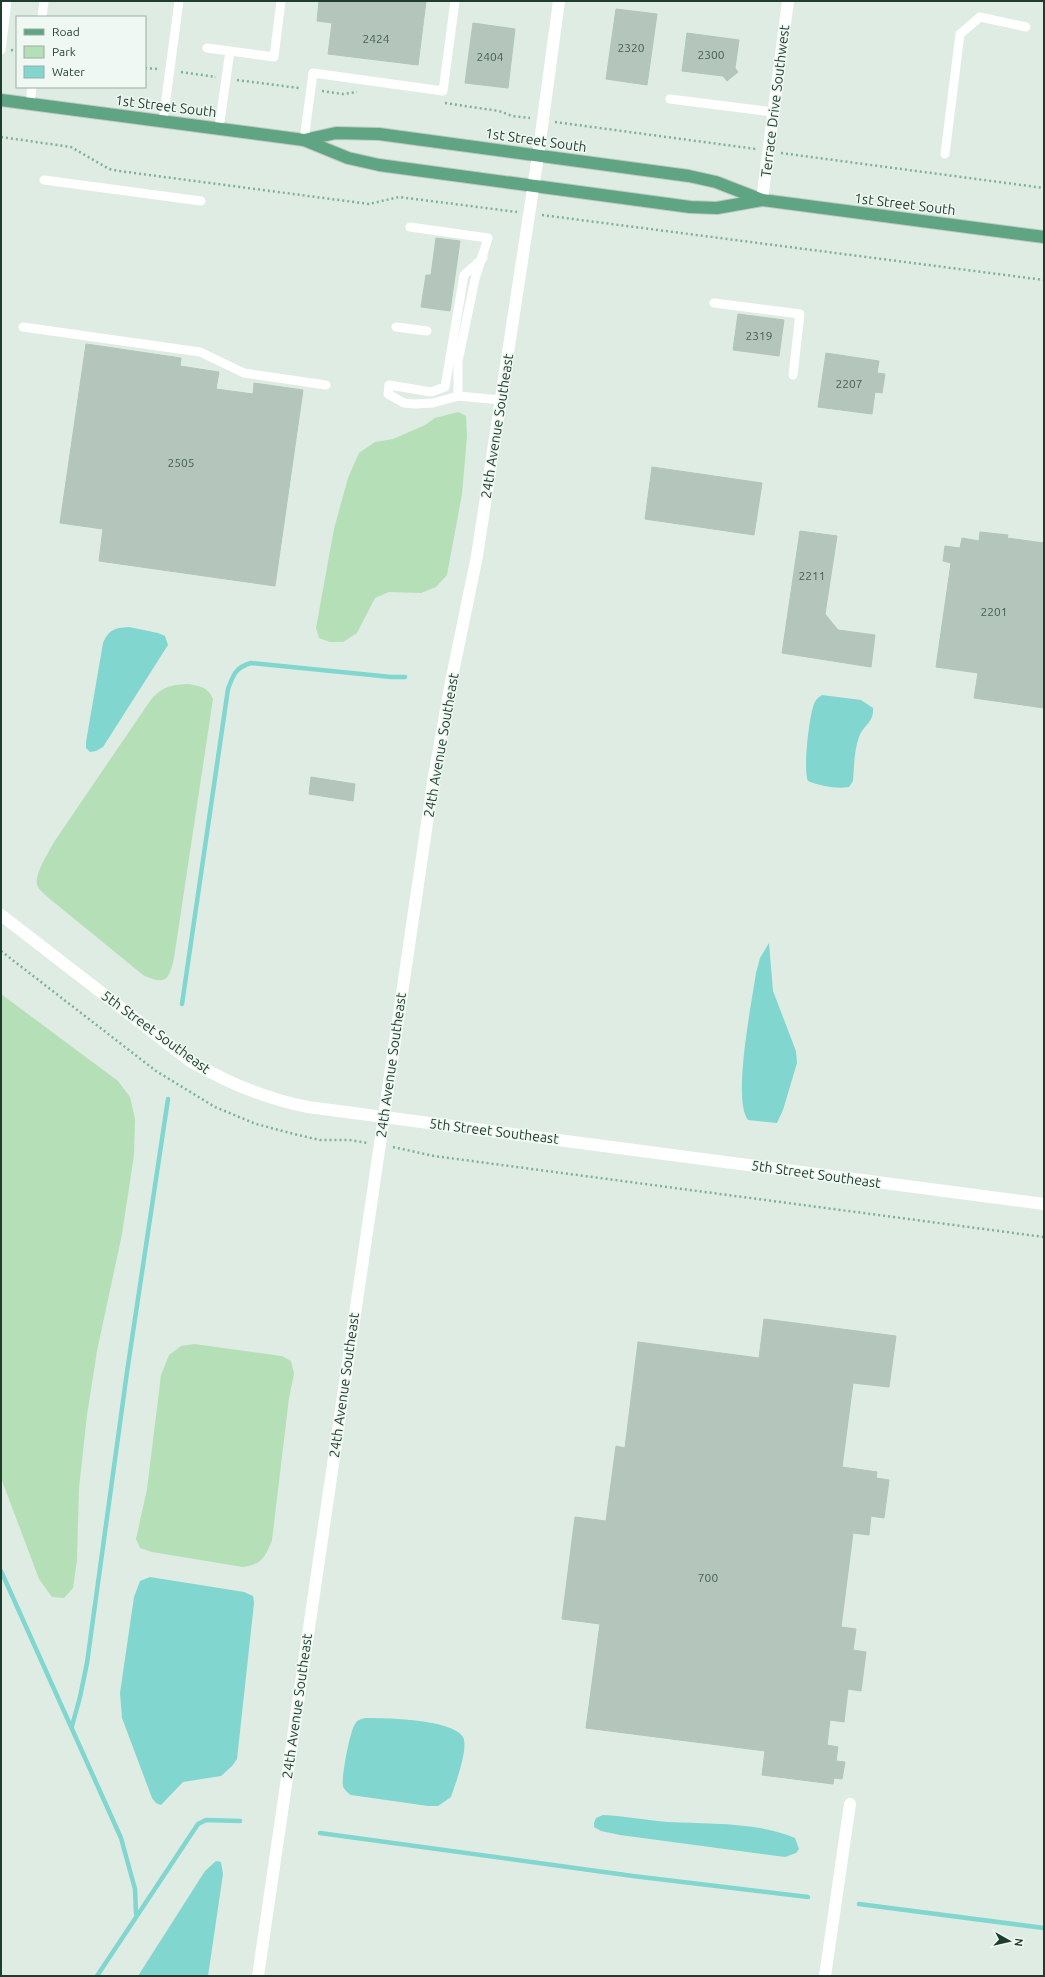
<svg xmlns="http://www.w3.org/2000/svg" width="1045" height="1977" font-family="Ubuntu,sans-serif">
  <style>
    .green { fill: #b5dfb7 }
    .water { fill: #81d6cf }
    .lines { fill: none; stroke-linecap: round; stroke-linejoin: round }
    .stream { stroke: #81d6cf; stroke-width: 4.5 }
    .building { fill: #b4c6bb; stroke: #b1c6b8 }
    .primary-casing { stroke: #c0c9c4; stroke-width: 14 }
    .path { stroke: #7cb295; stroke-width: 2.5; stroke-dasharray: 2 3; stroke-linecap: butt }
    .service { stroke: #fff; stroke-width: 9 }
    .minor { stroke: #fff; stroke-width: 12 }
    .tertiary { stroke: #fff; stroke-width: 12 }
    .primary { stroke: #5fa583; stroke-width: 12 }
    .labels { text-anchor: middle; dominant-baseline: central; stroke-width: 3; stroke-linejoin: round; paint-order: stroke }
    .number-label { font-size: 12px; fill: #445f51 }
    .street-label { font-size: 14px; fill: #1e3d2e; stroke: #eff8f2 }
  </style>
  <rect width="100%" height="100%" fill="#dfece3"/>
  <g class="green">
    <path d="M458,412L466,416L467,436L462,494L447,575L436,587L421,593L389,592L375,598L357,633L343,642H330L319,638L316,628L334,529L348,478L359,453L375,442L393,439L425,425L435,418Z"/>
    <path d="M188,684C200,686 208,687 213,699L174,958C169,980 166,986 143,975L50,899C46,895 40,891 38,887C32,877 49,852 54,842L150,701C162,687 169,685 188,684Z"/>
    <path d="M1,994L118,1081L130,1097L135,1119L134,1155L122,1234L97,1351L87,1415L79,1488L77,1560L73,1588L64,1598L52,1597L39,1579L1,1478Z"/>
    <path d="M194,1344L282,1356L291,1361L294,1374L289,1398L272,1540C265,1557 263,1564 243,1567L152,1552L140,1548L136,1539L147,1489L161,1375L169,1355L181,1346Z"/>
  </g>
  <g class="water">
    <path d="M129,627L158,633L165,636L168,645L103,747L96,751L90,752L86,748V742L103,643C109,629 115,628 129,627Z"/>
    <path d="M822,695L861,700L873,708C874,723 864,724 859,737C854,751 854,767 853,781L849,787C836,789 820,786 808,781C803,769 809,717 814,704C816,699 818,698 822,695Z"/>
    <path d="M769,943L773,991L796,1051L797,1063L783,1110L777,1123L748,1120C732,1099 752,1002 756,973L760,958Z"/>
    <path d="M150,1577L244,1592L253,1596L254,1603L237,1759L232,1766L221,1776L183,1782L161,1805L156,1803L152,1798L122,1718L120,1693L134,1597L140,1581Z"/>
    <path d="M365,1718C385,1718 452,1719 463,1737C469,1748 455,1785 451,1797L438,1806H428L351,1795C348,1793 344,1790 343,1786C341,1778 350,1731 355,1724C357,1720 361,1719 365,1718Z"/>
    <path d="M603,1815C625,1816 646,1820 668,1822C707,1824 759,1822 795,1838L799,1849L796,1853L785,1857L620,1835L601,1831L594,1827V1823L596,1818Z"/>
    <path d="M216,1861L221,1862L223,1874L208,1976H138L205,1871Z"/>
  </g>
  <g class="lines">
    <g class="stream">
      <path d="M182,1004L228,689C233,675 236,667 251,663L391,677H405"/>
      <path d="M1,1571L121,1838L135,1889L136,1914"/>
      <path d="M72,1726L80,1697L87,1663L127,1372L168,1099"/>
      <path d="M320,1833L633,1876L808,1897"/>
      <path d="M859,1904L1044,1928"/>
      <path d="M97,1976L198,1824L206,1820L240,1821"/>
    </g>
  </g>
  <g class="building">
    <path d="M319,1H426L418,65L328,54L332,23L317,21Z"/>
    <path d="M616,9L657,14L647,85L606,79Z"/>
    <path d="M473,23L515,29L508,88L465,83Z"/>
    <path d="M687,33L739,40L735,68L738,72L727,81L723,76L682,71Z"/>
    <path d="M436,238L460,241L450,311L421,307L426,275H431Z"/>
    <path d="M738,314L784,320L779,356L733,350Z"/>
    <path d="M86,344L181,358L180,366L219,372L216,389L253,394L254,383L303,390L275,586L99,561L103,529L60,523Z"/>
    <path d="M826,353L879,361L877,373L885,374L882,393L875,392L872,414L818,407Z"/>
    <path d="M652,467L762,483L754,535L645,519Z"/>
    <path d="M800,531L837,536L825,614L838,630L875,635L871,667L782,653Z"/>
    <path d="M980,532L1008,535L1007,538L1044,543V708L974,698L978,673L936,667L951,563L943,561L945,546L960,548L962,538L979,541Z"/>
    <path d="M311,777L355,784L353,801L309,794Z"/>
    <path d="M764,1319L896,1336L889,1387L853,1383L842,1467L877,1472L876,1478L889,1480L884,1518L871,1516L869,1535L853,1533L841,1627L856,1629L853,1650L866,1652L861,1691L848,1689L844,1722L830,1720L827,1745L838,1747L836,1761L845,1762L842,1779L834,1778L833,1784L762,1775L765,1751L586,1728L600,1624L562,1619L575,1517L606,1521L616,1446L625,1448L638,1342L759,1358Z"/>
  </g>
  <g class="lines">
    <defs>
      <g id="primary">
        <path d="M1,100L304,140L348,158L379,165L690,207L717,208L762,200"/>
        <path d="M304,140L336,133L379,134L689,176L716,182L762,200L1044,237"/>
      </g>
    </defs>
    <use href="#primary" class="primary-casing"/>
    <g class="path">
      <path d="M11,50L17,51"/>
      <path d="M145,68L158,69"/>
      <path d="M181,72L216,77"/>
      <path d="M237,80L299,88"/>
      <path d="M322,91L343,94L357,92"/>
      <path d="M445,103L499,111L512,116L530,118"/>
      <path d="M555,122L756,149"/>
      <path d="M1,137L71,147L109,169L119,171L369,204L399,197L517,212"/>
      <path d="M781,153L1044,188"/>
      <path d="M542,215L1044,280"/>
      <path d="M1,951L156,1071L215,1107L256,1124L298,1135L320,1140H349L368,1143"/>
      <path d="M393,1147L434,1156L1044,1237"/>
    </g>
    <g class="service">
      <path d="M42,17L44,1"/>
      <path d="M207,48L274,57L281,1"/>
      <path d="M1,50L7,1"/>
      <path d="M670,99L773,112"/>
      <path d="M30,104L32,87"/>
      <path d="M163,121L179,1"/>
      <path d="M219,128L230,51"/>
      <path d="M304,140L313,73L443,91L455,1"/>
      <path d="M945,154L960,34L980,17L1026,27"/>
      <path d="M44,180L201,201"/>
      <path d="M410,227L488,238L475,279L458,361V396L433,403L415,404L404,403L388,394L389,385L431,392L445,387L464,275L483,258"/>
      <path d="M714,303L800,314L793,375"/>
      <path d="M23,327L200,352L244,373L326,385"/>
      <path d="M396,327L427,331"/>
      <path d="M458,396L501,400"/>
    </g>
    <g class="minor">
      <path d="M538,156L559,1"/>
      <path d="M762,200L788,1"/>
      <path d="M825,1976L850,1804"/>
    </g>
    <g class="tertiary">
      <path d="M1,915L190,1061C228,1083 265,1099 308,1107L1044,1204"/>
      <path d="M258,1976L433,782L451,682L477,556L538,156"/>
    </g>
    <use href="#primary" class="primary"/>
  </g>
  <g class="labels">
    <g class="number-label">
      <text x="376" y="38">2424</text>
      <text x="631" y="47">2320</text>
      <text x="711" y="54">2300</text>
      <text x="490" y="56">2404</text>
      <text x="759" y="335">2319</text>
      <text x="849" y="383">2207</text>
      <text x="181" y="462">2505</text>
      <text x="812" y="575">2211</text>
      <text x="994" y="611">2201</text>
      <text x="708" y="1577">700</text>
    </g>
    <g class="street-label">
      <text transform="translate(775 101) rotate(-83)">Terrace Drive Southwest</text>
      <text transform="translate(166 106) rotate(7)">1st Street South</text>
      <text transform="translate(536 140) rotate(8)">1st Street South</text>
      <text transform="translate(905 204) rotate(7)">1st Street South</text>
      <text transform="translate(497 426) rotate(-81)">24th Avenue Southeast</text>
      <text transform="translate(441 745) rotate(-80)">24th Avenue Southeast</text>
      <text transform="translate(156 1032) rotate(36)">5th Street Southeast</text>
      <text transform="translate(391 1065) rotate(-82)">24th Avenue Southeast</text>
      <text transform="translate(494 1131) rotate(7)">5th Street Southeast</text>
      <text transform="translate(816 1174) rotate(8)">5th Street Southeast</text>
      <text transform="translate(344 1385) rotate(-82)">24th Avenue Southeast</text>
      <text transform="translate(297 1706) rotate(-82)">24th Avenue Southeast</text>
    </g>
  </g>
  <rect width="1045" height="1977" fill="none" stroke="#1e3d2e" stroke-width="4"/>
  <rect x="16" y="16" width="130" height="72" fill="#eff8f2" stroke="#9bada4"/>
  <rect x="24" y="29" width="20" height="6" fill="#5fa583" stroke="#9bada4"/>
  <text x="52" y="36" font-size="12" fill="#1e3d2e">Road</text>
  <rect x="24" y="46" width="20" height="12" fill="#b5dfb7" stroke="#9bada4"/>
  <text x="52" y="56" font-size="12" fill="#1e3d2e">Park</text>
  <rect x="24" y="66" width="20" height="12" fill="#81d6cf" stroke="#9bada4"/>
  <text x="52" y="76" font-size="12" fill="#1e3d2e">Water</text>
  <g transform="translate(1009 1941) rotate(98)" stroke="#eff8f2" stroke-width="3" paint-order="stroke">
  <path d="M0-3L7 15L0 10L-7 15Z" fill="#1e3d2e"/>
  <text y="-6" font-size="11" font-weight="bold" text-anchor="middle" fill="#1e3d2e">N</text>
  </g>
</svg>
